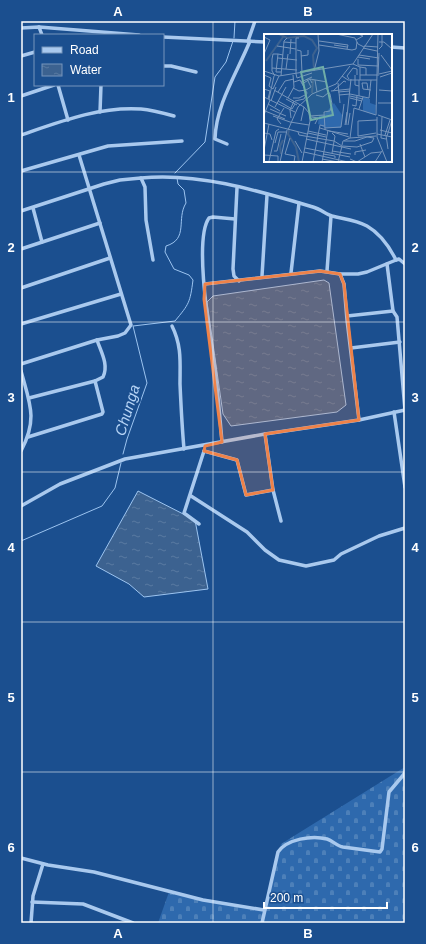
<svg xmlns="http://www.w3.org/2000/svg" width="426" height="944" font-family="Arial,sans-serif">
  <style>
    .cemetery { fill: url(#cemetery-stones) }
    .water { fill: url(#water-ripples); stroke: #9cc4f0 }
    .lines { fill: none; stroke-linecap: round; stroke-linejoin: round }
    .stream { stroke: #9cc4f0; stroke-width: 1 }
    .street { stroke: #a9c9ee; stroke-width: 3.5 }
    .marked { fill: #ee8249; fill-opacity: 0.2; stroke: #ee8249; stroke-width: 3; stroke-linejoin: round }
    .grid { fill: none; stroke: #fff; stroke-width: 1; stroke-opacity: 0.55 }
    .labels { text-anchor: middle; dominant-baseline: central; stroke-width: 4; stroke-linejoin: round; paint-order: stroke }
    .water-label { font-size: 15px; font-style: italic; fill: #b5d3f5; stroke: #1b4f8f }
    .inset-river { fill: none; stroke: #3c6290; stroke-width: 2 }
    .inset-road { fill: none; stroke: #7695bc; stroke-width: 1 }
    .view { fill: #6fada8; fill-opacity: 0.15; stroke: #6fada8; stroke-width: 2 }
    .inset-edge { fill: none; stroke: #fff; stroke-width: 2 }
    .neatline { fill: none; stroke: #fff; stroke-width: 1.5 }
    .grid-label { font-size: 13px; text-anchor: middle; font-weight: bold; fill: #fff }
  </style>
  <defs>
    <pattern id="cemetery-stones" width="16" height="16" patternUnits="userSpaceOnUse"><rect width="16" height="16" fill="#2e69ad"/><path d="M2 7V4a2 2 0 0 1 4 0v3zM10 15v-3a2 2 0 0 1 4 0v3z" fill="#4d80b9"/></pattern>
    <pattern id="water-ripples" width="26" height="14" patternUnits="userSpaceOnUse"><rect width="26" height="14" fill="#3c6290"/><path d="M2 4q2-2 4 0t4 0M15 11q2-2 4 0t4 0" fill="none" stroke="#597aa1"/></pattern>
  </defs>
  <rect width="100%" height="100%" fill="#1b4f8f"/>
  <path class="cemetery" d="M405,767V923H158L169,892L266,910L281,844Z"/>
  <g class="water">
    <path d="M324,280L329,283L346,405L337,412L231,426L223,414L207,302L213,296Z"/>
    <path d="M138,491L195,520L208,589L144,597L129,584L96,566Z"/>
  </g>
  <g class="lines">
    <g class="stream">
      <path d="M234,38L235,21"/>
      <path d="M175,173L205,142L215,77L226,62L233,41"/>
      <path d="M123,454L127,439L147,383L133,326L175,321C189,304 190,303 193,280L189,275L174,269L165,252L166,246C189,239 176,219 186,203L184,190L178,184L177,178"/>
      <path d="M21,541L102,506L115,488L121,463"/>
    </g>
    <g class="street">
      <path d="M39,27L42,35"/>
      <path d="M21,28L39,27L139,35"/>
      <path d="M163,37L265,42"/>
      <path d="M248,41L255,21"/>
      <path d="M391,47L405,48"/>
      <path d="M21,56L35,52"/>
      <path d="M163,66H171L196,72"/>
      <path d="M58,85L68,120"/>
      <path d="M21,96L54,85"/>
      <path d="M100,112L101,85"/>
      <path d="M21,135C59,122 100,106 141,109C152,110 163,113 174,116"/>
      <path d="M227,144L215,139C216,104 237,73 250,41"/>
      <path d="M21,171L108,146L182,141"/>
      <path d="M141,178C197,172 259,191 313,207C320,209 326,214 332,216C344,219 356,220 367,226C381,234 389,246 396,260"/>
      <path d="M237,188L233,269L234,276L239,281"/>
      <path d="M33,208L42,242"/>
      <path d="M21,211L104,184L120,180L141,178L145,187L146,220L153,260"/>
      <path d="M21,249L100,223"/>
      <path d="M387,264L393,311L397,317L405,410"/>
      <path d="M327,271L331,216"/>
      <path d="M291,273L299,203"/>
      <path d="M340,274L344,284L347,320L359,420"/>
      <path d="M262,276L267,195"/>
      <path d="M205,284L320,271L340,274H358L367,272L396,260L399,259L405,264"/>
      <path d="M21,288L110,258"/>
      <path d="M347,316L393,311"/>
      <path d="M21,324L121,294"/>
      <path d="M172,326C182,346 180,363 180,384C181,406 182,427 184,449"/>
      <path d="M351,348L400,342"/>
      <path d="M21,364L97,340L118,336L125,333L131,325L79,155"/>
      <path d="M21,371C30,404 38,419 21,451"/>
      <path d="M29,398L95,381L103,377C109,365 101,352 97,340"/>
      <path d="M394,412L405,487"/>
      <path d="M265,434L273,490L281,521"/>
      <path d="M28,437L102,414L103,412L95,381"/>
      <path d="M222,442C220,418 218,394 215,369C211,340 193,240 209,218L213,217L235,219"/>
      <path d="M204,451L237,460L246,495L273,490"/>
      <path d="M191,496L247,532L265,550L279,560L306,566L334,560L341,554L379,536L405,528"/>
      <path d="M21,506L60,484L125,459L265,434L359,420L405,410"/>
      <path d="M199,524L184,513L204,451"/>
      <path d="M21,858L48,865L94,872L203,900L264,910"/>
      <path d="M32,902L83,904L133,923"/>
      <path d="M31,923L33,896L43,864"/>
      <path d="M262,923L278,852C287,839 312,835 327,839C333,841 337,846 343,847L380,852L382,849L389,792L405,773"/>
    </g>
  </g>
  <path class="marked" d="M320,271L340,274L344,284L359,420L265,434L273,490L246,495L237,460L204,451L205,446L222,442L204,299L205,284Z"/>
  <path class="grid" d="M213,21V923M21,172H405M21,322H405M21,472H405M21,622H405M21,772H405"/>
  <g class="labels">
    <g class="water-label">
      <text transform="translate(127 410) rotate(-73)">Chunga</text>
    </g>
  </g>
  <g transform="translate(264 34)">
    <rect width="128" height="128" fill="#1b4f8f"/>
    <path d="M70,69L78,81L77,94H61L54,90L55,81H60Z" fill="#2e69ad"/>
    <path d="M99,63L106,65V69L112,71L111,81L99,77Z" fill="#2e69ad"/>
    <path class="inset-river" d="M15,0L23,4L40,2L48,6L53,14L49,21L50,35M2,27L19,3M48,59L49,46M25,96L24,100L32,113L35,128M17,120L16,112L19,106"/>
    <path class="inset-road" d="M72,0L91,4L94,10L100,13M0,3L6,6L0,20M92,6L99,2L94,0M55,7L84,11L83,15M20,8L32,9M115,8H120L128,15M55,11L88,16L92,15L93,8M70,11L83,13M13,12L32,15M100,12L114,13M99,14L113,17M115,15L118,12V0M33,16L37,17L38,39M26,20L27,5M95,21L109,0M117,21L128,36M37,22L44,21V16M94,23L106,25M14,24L33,26M94,25V31L114,32M89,30L95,21L115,24M96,33L102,34V41M8,34L33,36M22,35L24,20M0,37L15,42L89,30L96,33V46M50,37L55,17L54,0M17,38H12L14,20L19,21M32,40V4H35M32,40L33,44L48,39M115,40L128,37M0,41L7,44L5,52M91,41V51L95,52M96,41H113M11,42L8,37V25L9,20H14M17,42L20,7L23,4M78,42L84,46H113M114,42L115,19M116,43L128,39M46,45L63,48M85,45L83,42L89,34L93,35V41M51,46L53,58M30,48L36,46L43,59L40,65L31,67M37,48L48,43M74,49L76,69M98,49L99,55L107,56M98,49H103L104,56M38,50L46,45L48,49M5,52L9,55L15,42M29,54L35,57L42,56M0,55L6,57L4,65M10,56L40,73L45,79L46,87L38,128M42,56L47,53L43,45M115,56L128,57M67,57L86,55M69,57L80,47L82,48M14,58L21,47L30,45M74,58L86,57M52,61L59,63L64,59M75,61L86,60L105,64L107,46M86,62L99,65M95,62V46M0,63L31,78M24,64L30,53L29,41M29,64H35L41,61M86,64L98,67M5,65L10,42M22,65L33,71M7,67L12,53M14,67L28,75L31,70M114,69H128M4,70L16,77M88,71L92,72L93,61M11,73L22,53M6,75L22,82M95,75L99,63M1,77L21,85M0,81L6,66M112,81L114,0M114,81L128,86M9,82L26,88M46,82L60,81M48,83L54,84L51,90M113,83V103L123,128M118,83L117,104L122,105M27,84L26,76L30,67M37,87L40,73M26,88L45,91M0,89L43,100M17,90L13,85L20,74M81,91L83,78M82,91L87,45M84,91L86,79M56,94L85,103M61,94L77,93L80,70M24,96L34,73L48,60L72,50L86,32M61,96L60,78L66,77L68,70L66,60L62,54M116,96L128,99M44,97L62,101M65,97L84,100M34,98L35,101L70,107L78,112L74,128L58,125M0,99L6,100L8,106M44,99L62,103M112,99L94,102V87L113,86M113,100L128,103M121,101L126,86M122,101L124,115M123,102L128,86M26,104L21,120L31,122L30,128M86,104L90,74L112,81M42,105L87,115M31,107L38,119M80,107H91L103,103L110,104L108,108M11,109L14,98H22M96,110L101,123M78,111L79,107L86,104L112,102M78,112L93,113L108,108M41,114L86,123M0,116L5,90M10,117H13L17,100M68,117L87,120M40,118L84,128M68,119L71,102L68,99M59,120L71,122V124M0,121L14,122V128M91,121V118L102,116M86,125L93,128L107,119L117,118M5,127L12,97L15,95M16,128L23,96M49,128L56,91L60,92M58,128L64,96M111,128L118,117"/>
    <path class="view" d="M59,33L69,81L47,86L37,38Z"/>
    <rect width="128" height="128" class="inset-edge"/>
  </g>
  <rect width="426" height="944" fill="none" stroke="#1b4f8f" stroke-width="44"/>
  <rect x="34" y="34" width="130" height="52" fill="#1b4f8f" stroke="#7695bc"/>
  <rect x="42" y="47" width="20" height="6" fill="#a9c9ee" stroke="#7695bc"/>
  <text x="70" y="54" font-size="12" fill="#ffffff">Road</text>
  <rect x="42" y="64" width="20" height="12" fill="url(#water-ripples)" stroke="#7695bc"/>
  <text x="70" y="74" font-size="12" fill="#ffffff">Water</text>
  <path d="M264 902v6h123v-6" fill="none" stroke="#ffffff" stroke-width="2"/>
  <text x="270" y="902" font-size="12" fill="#ffffff" stroke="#1b4f8f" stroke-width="3" paint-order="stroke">200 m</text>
  <rect x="22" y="22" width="382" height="900" class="neatline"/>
  <g class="grid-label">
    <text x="118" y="16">A</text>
    <text x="308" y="16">B</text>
    <text x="11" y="102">1</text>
    <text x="415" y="102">1</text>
    <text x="11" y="252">2</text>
    <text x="415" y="252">2</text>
    <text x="11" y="402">3</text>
    <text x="415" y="402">3</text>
    <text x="11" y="552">4</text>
    <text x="415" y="552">4</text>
    <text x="11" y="702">5</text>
    <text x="415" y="702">5</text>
    <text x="11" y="852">6</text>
    <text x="415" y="852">6</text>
    <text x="118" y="938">A</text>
    <text x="308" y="938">B</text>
  </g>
</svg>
